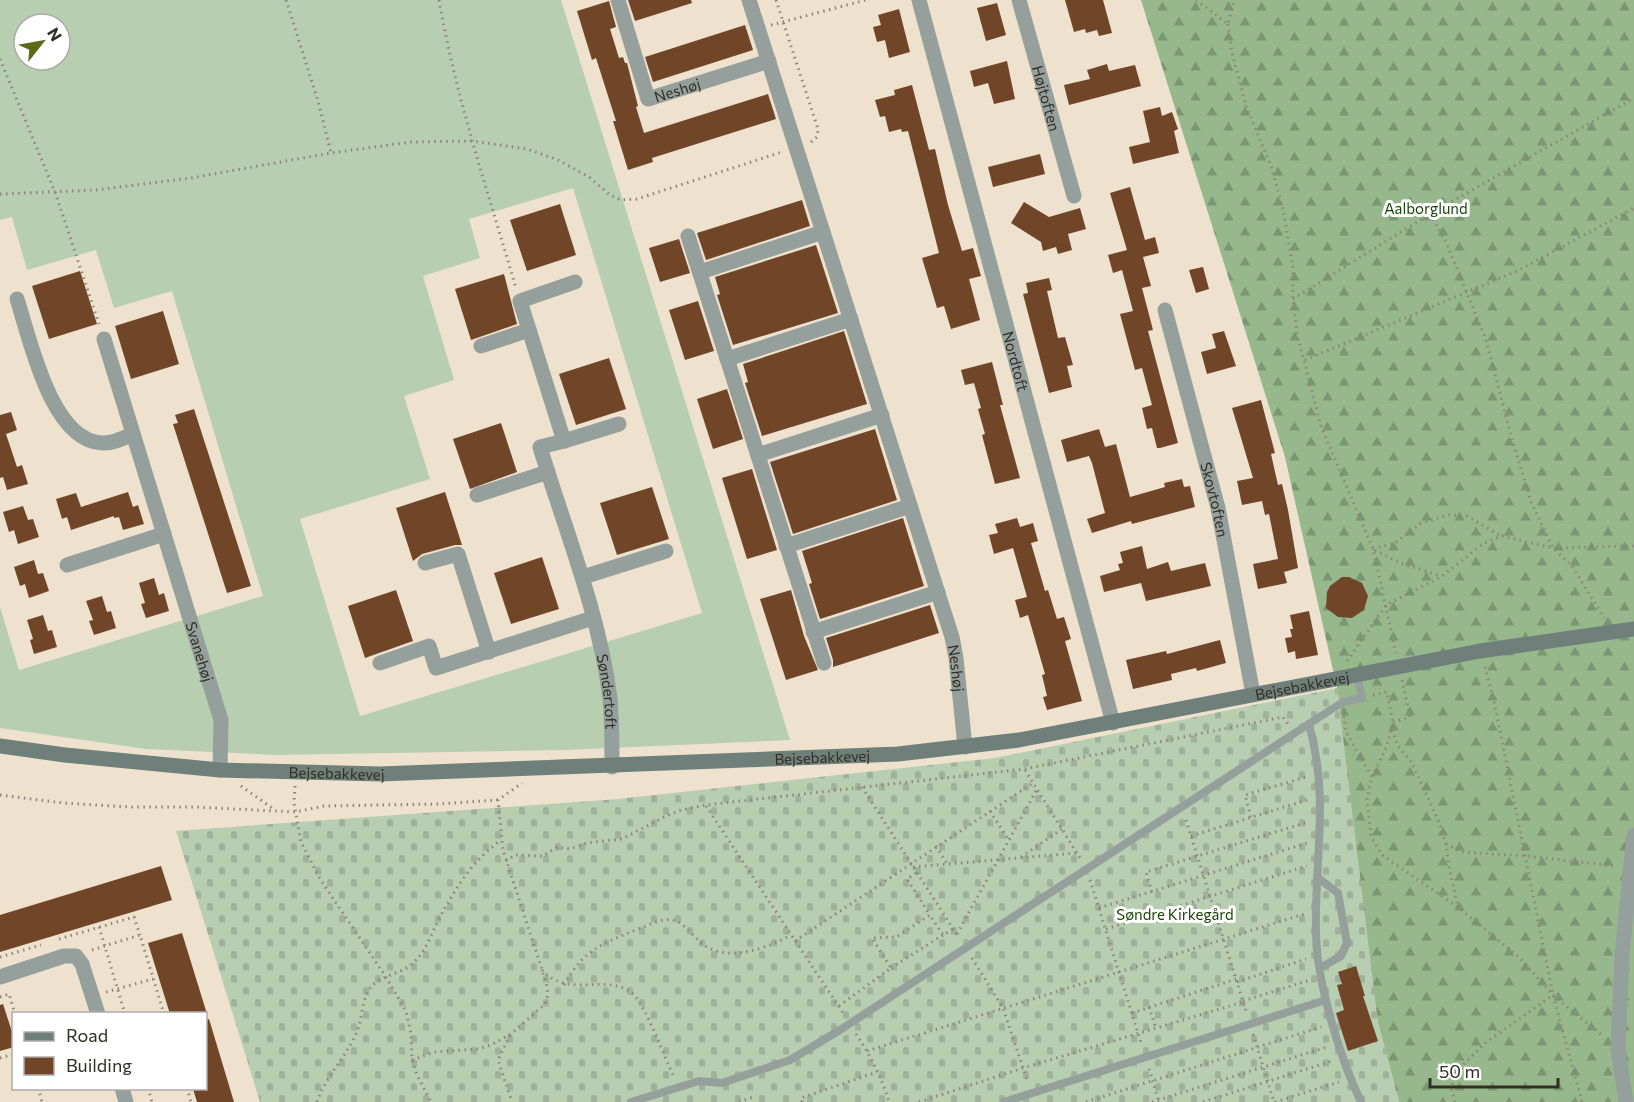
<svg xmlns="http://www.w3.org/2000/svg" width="1634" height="1102" font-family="Commissioner,sans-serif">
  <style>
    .grass { fill: #b8ceb1; fill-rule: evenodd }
    .forest { fill: url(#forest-firs) }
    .cemetery { fill: url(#cemetery-stones) }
    .building { fill: #714628 }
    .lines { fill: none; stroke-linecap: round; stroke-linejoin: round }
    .path { stroke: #8d8577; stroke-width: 3; stroke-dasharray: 1.5 4.5; stroke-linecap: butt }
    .lane { stroke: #95a09c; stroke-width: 8 }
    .street { stroke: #95a09c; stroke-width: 15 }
    .secondary { stroke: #6f7f7a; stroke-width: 15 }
    .labels { text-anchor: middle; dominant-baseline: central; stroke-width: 6; stroke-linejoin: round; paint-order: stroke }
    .street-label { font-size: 15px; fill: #322d25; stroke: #fff }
    .park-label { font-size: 15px; fill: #194606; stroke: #fff }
  </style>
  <defs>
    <pattern id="forest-firs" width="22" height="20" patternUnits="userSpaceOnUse" patternTransform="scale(1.5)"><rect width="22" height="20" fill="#96b88c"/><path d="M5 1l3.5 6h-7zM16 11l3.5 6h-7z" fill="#7b9672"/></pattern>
    <pattern id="cemetery-stones" width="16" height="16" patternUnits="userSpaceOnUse" patternTransform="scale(1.5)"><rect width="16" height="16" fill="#b8ceb1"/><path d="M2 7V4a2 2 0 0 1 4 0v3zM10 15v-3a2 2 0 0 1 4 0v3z" fill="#9fb198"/></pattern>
  </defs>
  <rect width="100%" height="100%" fill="#eee2ce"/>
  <path class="grass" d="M0,0H561L790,740L565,750L275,755L146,749L0,728V607L19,670L263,596L172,291L114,308L96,250L27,270L12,217L0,220ZM24,24H60V60H24ZM573,188L702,613L360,716L300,519L430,479L404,396L454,380L423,276L480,258L469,219Z"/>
  <path class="forest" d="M1141,0H1634V1102H1399L1378,1023L1323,745L1341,717L1337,688L1285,457Z"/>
  <path class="cemetery" d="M1337,688L1378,1023L1399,1102H260L176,831L618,799L995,758Z"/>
  <g class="building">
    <path d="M628,0H691L692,3L635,21Z"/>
    <path d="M1065,0H1103L1112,33L1099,36L1097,30L1086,33L1085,29L1074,32Z"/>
    <path d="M609,1L616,27L610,29L619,58L623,57L625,63H627L638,106L636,107L644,133L768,94L776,119L652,158L653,162L628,170L613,121H616L596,58L592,60L577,11Z"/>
    <path d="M997,3L1006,35L986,41L977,8Z"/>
    <path d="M899,9L910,52L889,58L885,40L877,42L873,27L881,25L878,15Z"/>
    <path d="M745,25L753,50L653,82L645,57Z"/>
    <path d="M1007,61L1015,99L994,104L988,83L974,87L970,71Z"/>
    <path d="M1107,64L1109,71L1135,65L1141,86L1069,105L1064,85L1090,79L1087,70Z"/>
    <path d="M912,85L929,150L935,149L948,205L962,251L973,248L981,276L969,279L980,320L951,329L944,306L937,308L922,258L939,253L908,131L902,132L901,129L889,132L885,116L880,117L875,100L895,95L894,90Z"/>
    <path d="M1160,107L1162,116L1172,112L1178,129L1174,131L1179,153L1133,164L1129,147L1150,142L1143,111Z"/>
    <path d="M1040,154L1045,174L993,187L988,167Z"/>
    <path d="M1130,187L1145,240L1155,237L1159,253L1143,257L1151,286L1142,288L1153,330L1148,331L1178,443L1160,448H1157L1152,428L1147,429L1142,408L1152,405L1142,368L1135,370L1120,314L1133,311L1122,270L1113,273L1108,255L1127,250L1110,193Z"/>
    <path d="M802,200L810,226L706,260L697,233Z"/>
    <path d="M1024,202L1049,217L1080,208L1086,229L1068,234L1072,250L1058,254L1056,247L1043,251L1041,242L1011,223Z"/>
    <path d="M560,204L576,255L527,271L510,220Z"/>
    <path d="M679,239L690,273L660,282L649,248Z"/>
    <path d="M816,245L838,313L733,345L717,295L720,294L715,277Z"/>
    <path d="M1203,267L1209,289L1196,293L1189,270Z"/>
    <path d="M80,271L97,324L49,339L32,286Z"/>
    <path d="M504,274L517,324L471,340L455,289Z"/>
    <path d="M1049,278L1052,290L1047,291L1058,338L1065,337L1073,365L1067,366L1072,387L1049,393L1023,294L1028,293L1026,283Z"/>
    <path d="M698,301L714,351L685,360L669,310Z"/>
    <path d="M163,311L179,364L131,379L115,326Z"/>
    <path d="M844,331L867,404L762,436L745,383L748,382L743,364Z"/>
    <path d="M1224,331L1236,366L1207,374L1201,352L1216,348L1212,334Z"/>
    <path d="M609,358L626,409L576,425L559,374Z"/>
    <path d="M992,362L1003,405H1000L1020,478L995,484L982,435L985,434L978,409L981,408L974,383L965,385L961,370Z"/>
    <path d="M727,389L743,439L713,449L697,399Z"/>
    <path d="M1261,400L1275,453L1271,454L1278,485L1282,484L1288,510L1298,568L1284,572L1287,583L1258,589L1253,564L1278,559L1269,514L1265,515L1262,501L1242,505L1237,481L1253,478L1232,408Z"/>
    <path d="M194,409L251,586L227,593L173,424L178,423L175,415Z"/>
    <path d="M11,412L17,430L6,434L17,467L22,465L28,484L7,490L3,477L0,478V415Z"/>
    <path d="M501,423L517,472L470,489L453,439Z"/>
    <path d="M875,429L897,500L793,534L770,462Z"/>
    <path d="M1099,429L1105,447L1116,444L1130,497L1165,487L1164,483L1182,479L1184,487L1190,486L1195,507L1132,524L1131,521L1092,533L1087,519L1105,513L1092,463L1089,456L1067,462L1061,440Z"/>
    <path d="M752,469L777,550L747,559L722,478Z"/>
    <path d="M652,487L669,539L617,555L600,503Z"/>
    <path d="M128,492L133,507L138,505L144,524L123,530L119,517L114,518V516L71,530L67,517L62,519L56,499L76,493L81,507Z"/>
    <path d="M445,492L462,545H455L422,554L413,561L396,508Z"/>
    <path d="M23,506L28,520L33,519L39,537L18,544L14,530L9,532L3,512Z"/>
    <path d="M903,518L924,586L820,619L809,584L812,583L802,551Z"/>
    <path d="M1017,518L1020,527L1033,523L1038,541L1031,543L1045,591L1048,590L1057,619L1064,617L1071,639L1065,641L1082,701L1047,710L1043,697L1047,696L1042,675L1045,674L1028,615L1020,618L1015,600L1027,597L1013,548L994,554L989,535L998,533L995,524Z"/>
    <path d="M1142,546L1147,569L1168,562L1171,571L1205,563L1211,586L1146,601L1141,583L1104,592L1100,576L1120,570L1118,564L1123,563L1120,552Z"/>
    <path d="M542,557L559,609L511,624L494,573Z"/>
    <path d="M34,560L38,574L43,573L49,591L29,598L25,584L20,586L14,567Z"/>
    <path d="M1342,577H1349L1362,583L1368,596L1364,610L1352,618L1338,617L1326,608L1327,592L1330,586Z"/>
    <path d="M154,578L159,595L164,593L169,611L146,618L141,604L145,603L139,583Z"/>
    <path d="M396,590L413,641L365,658L348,606Z"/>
    <path d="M791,590L804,636L818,670L786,680L760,599Z"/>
    <path d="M102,596L107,612L111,611L116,628L94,635L89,621L93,620L86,601Z"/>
    <path d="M930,605L939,633L833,667V660L826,638Z"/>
    <path d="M1309,611L1318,655L1296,659L1295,651L1288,653L1285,638L1292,637L1290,629H1293L1290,615Z"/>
    <path d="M43,615L48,631L52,630L57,647L34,654L30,640L33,639L27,620Z"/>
    <path d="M1220,640L1226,663L1197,671L1196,668L1171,674L1172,680L1133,689L1126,660L1166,651L1167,654Z"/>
    <path d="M161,866L172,900L0,952V915Z"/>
    <path d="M182,933L207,1014H170L148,943Z"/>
    <path d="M1356,966L1365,996H1363L1378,1041L1348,1051L1336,1013L1344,1010L1337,985L1342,984L1338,972Z"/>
    <path d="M3,1004L14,1038V1047L0,1051V1005Z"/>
    <path d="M209,1019L234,1102H197L193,1089H206V1020Z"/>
  </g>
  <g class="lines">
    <g class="path">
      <path d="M286,0L318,101L331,153"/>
      <path d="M439,0C456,98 488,192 516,288"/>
      <path d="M776,0L818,129L817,137L811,142"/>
      <path d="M1196,0L1228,24L1234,0"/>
      <path d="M1228,24L1232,53L1246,106L1271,166L1283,209L1293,268V299L1297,334L1321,426L1373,549L1396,653"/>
      <path d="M771,25L866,0"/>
      <path d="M0,59L55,192L99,324"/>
      <path d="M0,194L96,190L191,178L331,153L411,142L472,141L527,149L558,160L589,177L610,195L621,200L637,199L782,152"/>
      <path d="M1430,214L1446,242L1486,340L1512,439L1531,502L1553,548L1572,566L1604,618"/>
      <path d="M1293,299L1430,214L1634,98"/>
      <path d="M1305,360L1517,271L1634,208"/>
      <path d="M1373,549L1395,543L1420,524L1447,515L1467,516L1501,536"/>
      <path d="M1375,550L1400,563L1441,576"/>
      <path d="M1347,661L1386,605L1441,577L1484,543L1502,536L1553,548L1634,546"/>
      <path d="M1485,667L1494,701L1553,995L1582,1102"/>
      <path d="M1373,695L1387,692L1393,722L1387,746L1372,777L1367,798L1371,836L1382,855L1459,908L1520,958L1553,995L1604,1037"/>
      <path d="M1344,716L1346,732L1372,777"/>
      <path d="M1393,722L1410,717L1402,680"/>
      <path d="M1392,730L1398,746L1412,763L1439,822L1446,844L1449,867L1458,907"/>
      <path d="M1025,770L1080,858"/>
      <path d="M241,786L275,810"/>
      <path d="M295,786L294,803L301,842L320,879L386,977L406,1011L411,1033L412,1060L417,1075L431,1102"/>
      <path d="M862,787L959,938"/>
      <path d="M0,795L64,803L129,807H195L296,812L324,806L438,804L498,800"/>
      <path d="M706,806L843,1013"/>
      <path d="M990,811L1008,839"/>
      <path d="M1251,817L1245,795L1306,777"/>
      <path d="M1186,820L1247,1014"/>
      <path d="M1191,836L1307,800"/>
      <path d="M1446,844L1462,852L1526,856L1615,866"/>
      <path d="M936,846L947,864"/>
      <path d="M1021,857L1062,829"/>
      <path d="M506,861L515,855L543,856L557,847L570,849L587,843L622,839L666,816L681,810L706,805L1024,769L1283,717L1288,724"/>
      <path d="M913,867L1077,853"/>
      <path d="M916,873L907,879L930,915"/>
      <path d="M1090,880L1142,1046"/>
      <path d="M1152,892L1146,872L1308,822"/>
      <path d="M1099,908L1307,843"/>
      <path d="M99,927L125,1014"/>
      <path d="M1106,929L1307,866"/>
      <path d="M957,934L1037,789"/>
      <path d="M59,939L134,917L140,935"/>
      <path d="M795,941L1033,783"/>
      <path d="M92,950L140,935L164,1014"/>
      <path d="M0,957L41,945"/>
      <path d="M972,958L1003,1008L1028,1083"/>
      <path d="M891,968L943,935"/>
      <path d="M542,970C569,1000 608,971 634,995C646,1007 665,1058 673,1075"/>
      <path d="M1237,982L1306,959"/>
      <path d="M564,985C584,949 602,944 638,929C649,925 661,918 673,920C684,923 690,933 698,940C723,965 765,949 791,935"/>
      <path d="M106,992L153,979"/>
      <path d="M0,997L9,994L15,1014"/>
      <path d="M1243,1001L1310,980"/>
      <path d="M839,1006L891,968L872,938L896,937L930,915L943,935L953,929"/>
      <path d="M1149,1007L1156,1028"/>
      <path d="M1132,1013L1236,979"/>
      <path d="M856,1034C870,1055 882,1078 889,1102"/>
      <path d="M1253,1034L1274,1102"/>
      <path d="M510,1035L498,1060L512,1102"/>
      <path d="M867,1051L1304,914"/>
      <path d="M0,1058L14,1054"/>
      <path d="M412,1060L434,1052L478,1049L491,1045L511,1034L545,1004L548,994L546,982L503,850L498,800L522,783"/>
      <path d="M1149,1069L1159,1102"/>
      <path d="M38,1088L42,1102"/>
      <path d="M148,1088L152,1102"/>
      <path d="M187,1088L191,1102"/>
      <path d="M317,1102C326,1074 350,1054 359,1026C363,1012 362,995 374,984C386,974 404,973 414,962C425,952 431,935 437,923C455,889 470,863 501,840"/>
      <path d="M739,1102L753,1097"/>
      <path d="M802,1102L801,1098L877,1072"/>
      <path d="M919,1102L1023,1068L1243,1002"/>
      <path d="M1086,1102L1321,1027"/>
      <path d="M1152,1102L1327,1047"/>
      <path d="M1203,1102L1332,1061"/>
      <path d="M1275,1102L1339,1082"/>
      <path d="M1455,1102L1451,1088L1457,1071L1485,1043L1553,995"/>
    </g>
    <g class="lane">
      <path d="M1309,724C1330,799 1314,860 1316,934C1317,983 1340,1058 1361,1102"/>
      <path d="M1318,878L1338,893L1347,943L1341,956L1320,968"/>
      <path d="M631,1102L699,1081L722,1083L790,1060L840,1030L1318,718L1343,702L1362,698L1357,674"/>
      <path d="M1004,1102L1326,1000"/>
    </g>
    <g class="street">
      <path id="s1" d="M618,0L648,99L769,61"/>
      <path id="s2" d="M749,0L952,637L956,658L965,747"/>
      <path id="s3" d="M919,0L1113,723"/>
      <path id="s4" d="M1019,0L1074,196"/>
      <path d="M688,236L824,663"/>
      <path d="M700,272L823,232"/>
      <path id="s5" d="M575,282L520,301L564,441L540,447C565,530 599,612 610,698C612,721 612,744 612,767"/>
      <path d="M17,299C30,339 51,441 102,443C112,444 124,438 133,434"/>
      <path id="s6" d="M1165,310L1218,508L1253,694"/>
      <path id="s7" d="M104,339L221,720L220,770"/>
      <path d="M481,346L529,330"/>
      <path d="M727,359L851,319"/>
      <path d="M564,441L619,424"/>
      <path d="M758,455L882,415"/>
      <path d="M477,495L548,472"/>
      <path d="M786,546L910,506"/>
      <path d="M425,563L458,554L489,652"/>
      <path d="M67,565L164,534"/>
      <path d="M583,577L666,551"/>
      <path d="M813,632L938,592"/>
      <path d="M380,663L429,646L436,668L593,618"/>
      <path d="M0,977L64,956H76L82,964L98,1014"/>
      <path d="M122,1088L126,1102"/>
      <path d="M1626,1102L1618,1049L1622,955L1634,835"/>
    </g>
    <path class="secondary" id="s8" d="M0,746L65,755L220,770L380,774L898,754L1019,740L1480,651L1634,629"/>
  </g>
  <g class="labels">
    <g class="street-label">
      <text stroke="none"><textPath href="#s1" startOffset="134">Neshøj</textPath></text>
      <text stroke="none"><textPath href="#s4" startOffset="102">Højtoften</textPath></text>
      <text stroke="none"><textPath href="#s3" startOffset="374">Nordtoft</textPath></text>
      <text stroke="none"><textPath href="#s6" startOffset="196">Skovtoften</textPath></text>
      <text stroke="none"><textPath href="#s7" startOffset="327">Svanehøj</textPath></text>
      <text stroke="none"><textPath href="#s2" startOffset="700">Neshøj</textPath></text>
      <text stroke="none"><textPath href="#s8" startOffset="1310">Bejsebakkevej</textPath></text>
      <text stroke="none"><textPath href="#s5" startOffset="484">Søndertoft</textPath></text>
      <text stroke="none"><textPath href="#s8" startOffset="824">Bejsebakkevej</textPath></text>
      <text stroke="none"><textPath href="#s8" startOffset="338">Bejsebakkevej</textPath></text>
    </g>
    <g class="park-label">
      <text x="1426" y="208">Aalborglund</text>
      <text x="1175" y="914">Søndre Kirkegård</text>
    </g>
  </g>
  <rect x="12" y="1012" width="195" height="78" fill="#ffffff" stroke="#adaba8" stroke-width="1.5"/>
  <rect x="24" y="1032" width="30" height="9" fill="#6f7f7a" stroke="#adaba8" stroke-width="1.5"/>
  <text x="66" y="1042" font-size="18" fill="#322d25">Road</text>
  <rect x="24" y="1057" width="30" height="18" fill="#714628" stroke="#adaba8" stroke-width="1.5"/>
  <text x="66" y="1072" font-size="18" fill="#322d25">Building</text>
  <g transform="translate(42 42) rotate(59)"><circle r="28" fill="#ffffff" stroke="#adaba8" stroke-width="1.5"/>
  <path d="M0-4.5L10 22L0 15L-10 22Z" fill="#596b16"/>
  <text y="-9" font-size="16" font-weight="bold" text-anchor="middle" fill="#322d25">N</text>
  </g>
  <path d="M1430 1078v9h128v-9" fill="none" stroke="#322d25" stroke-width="3"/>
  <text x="1439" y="1078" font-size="18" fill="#322d25" stroke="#ffffff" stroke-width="4.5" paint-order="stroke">50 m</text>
</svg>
